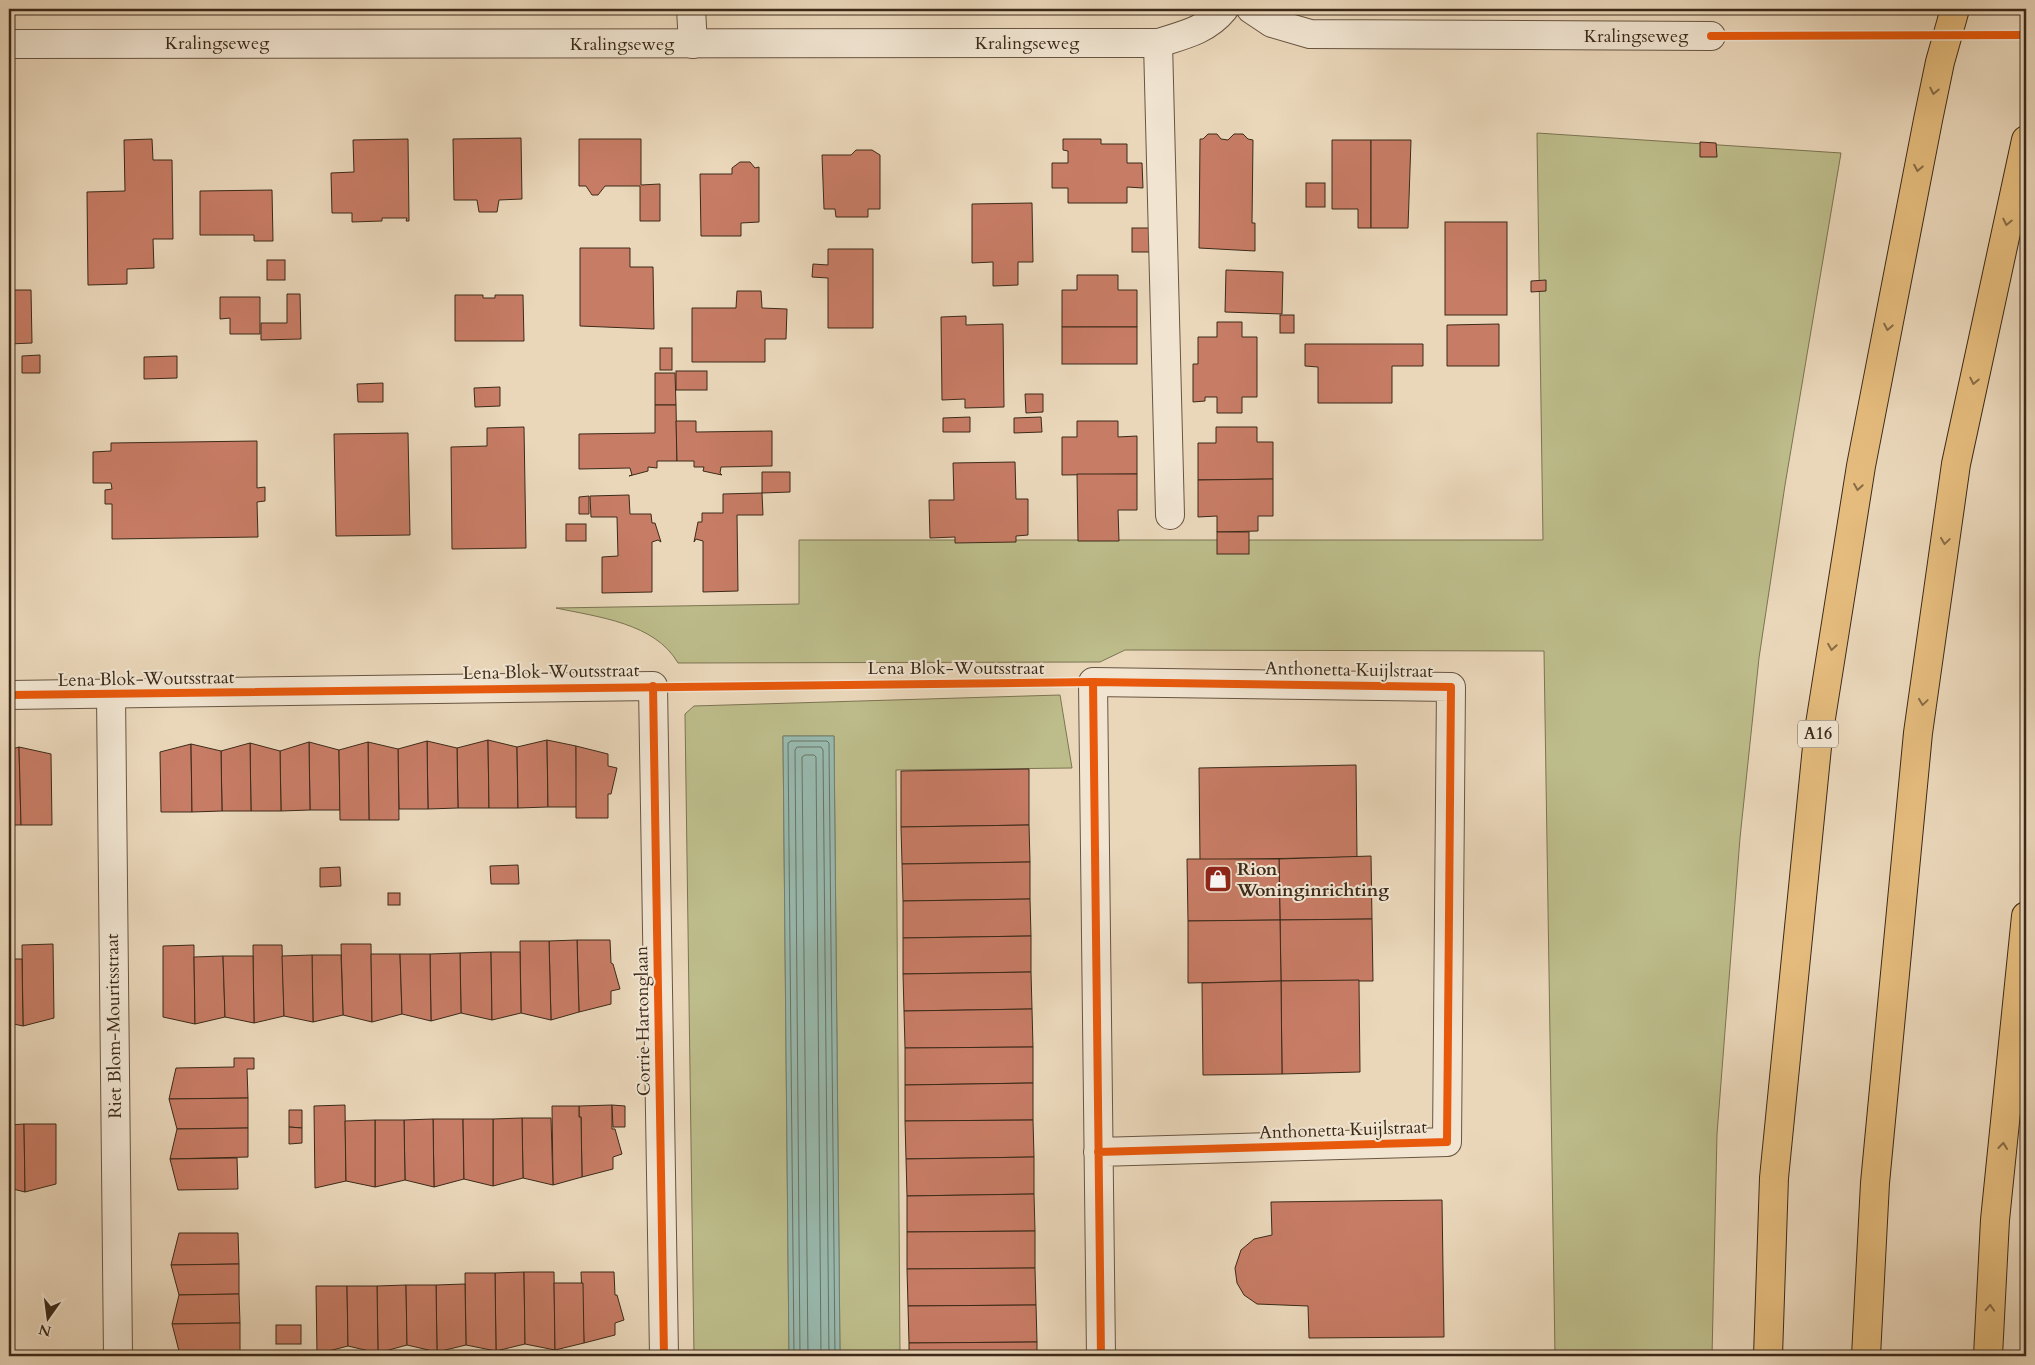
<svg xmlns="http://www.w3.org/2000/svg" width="2035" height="1365" font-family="Cardo,serif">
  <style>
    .green { fill: #bdbd8b; stroke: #7c7452 }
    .water { fill: #98baaf; stroke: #738073 }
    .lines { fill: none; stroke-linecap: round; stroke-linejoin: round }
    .shore { stroke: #6a7264; stroke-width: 1 }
    .building { fill: #c77c65; stroke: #3c2a19 }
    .minor-casing { stroke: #685541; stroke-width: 30 }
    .highway-casing { stroke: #3c2a19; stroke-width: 30 }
    .minor { stroke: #f1e5d2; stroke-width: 28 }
    .highway { stroke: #e5bc7d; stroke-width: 28 }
    .cycleway-casing { stroke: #f1e5d2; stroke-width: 11 }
    .cycleway { stroke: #e8590c; stroke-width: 8 }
    .oneway { stroke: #886c46 }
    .labels { text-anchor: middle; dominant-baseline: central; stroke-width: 4; stroke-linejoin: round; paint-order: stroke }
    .shield { fill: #f1e5d2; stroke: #726250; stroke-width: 1 }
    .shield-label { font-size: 16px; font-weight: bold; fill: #3c2a19 }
    .street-label { font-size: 18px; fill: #3c2a19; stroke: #f1e5d2 }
    .poi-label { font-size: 18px; font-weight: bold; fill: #3c2a19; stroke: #f1e5d2; text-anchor: start }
  </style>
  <rect width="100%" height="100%" fill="#ead7ba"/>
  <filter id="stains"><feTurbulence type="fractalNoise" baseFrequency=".004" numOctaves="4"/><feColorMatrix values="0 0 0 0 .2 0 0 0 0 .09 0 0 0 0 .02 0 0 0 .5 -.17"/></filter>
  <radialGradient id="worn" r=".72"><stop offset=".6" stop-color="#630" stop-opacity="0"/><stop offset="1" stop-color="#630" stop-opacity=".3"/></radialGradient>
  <g class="green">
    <path d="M1537,133L1841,153L1785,485L1759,658L1740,838L1717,1134L1712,1356H1555L1544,651L1125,650L1100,662L678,663C655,623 598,617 556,608L799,604V540H1543Z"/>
    <path d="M1060,695L1072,768L896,770L900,1356H840L834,736H783L789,1356H694L685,714L694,706Z"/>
  </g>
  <path class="water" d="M783,736H834L840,1356H789Z"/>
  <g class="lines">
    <g class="shore">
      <path d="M794,1356L788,743L791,741H827L829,743L835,1356"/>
      <path d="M800,1356L795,750L797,747H821L823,750L829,1356"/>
      <path d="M808,1356L802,757L805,755H814L816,757L821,1356"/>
    </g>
  </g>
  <g class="building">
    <path d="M1208,134H1217L1221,139L1228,140L1234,134H1243L1248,139L1253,140L1252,223H1255V251L1199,248L1200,139H1203Z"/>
    <path d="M521,138L522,199L499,200L497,212H479L477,200H454L453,139Z"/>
    <path d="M152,139L153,160H172L173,239H153L154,268L127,269V284L88,285L87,192L125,191L124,140Z"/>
    <path d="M408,139L409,221H406L407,218H382V221L352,222V213H332L331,173L354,172L353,140Z"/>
    <path d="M579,139H641V185L660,184V221H640V186H605L598,195H592L586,186H579Z"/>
    <path d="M1063,139H1101V144H1127V163H1142L1143,188L1127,187V203H1068V188H1052V163H1068V151L1063,150Z"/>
    <path d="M1332,140H1371V228H1358V209H1332Z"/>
    <path d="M1371,140H1411L1408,228H1371Z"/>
    <path d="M1700,142L1716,143L1717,157H1700Z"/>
    <path d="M856,150H872L880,155V209H868V217H836L835,209H824L822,155H851Z"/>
    <path d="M740,162H750L755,168L759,167V222L741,223V236H701L700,174H732V168Z"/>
    <rect x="1306" y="183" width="19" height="24"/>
    <path d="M272,190L273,241H254V235H200V191Z"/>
    <path d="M1032,203L1033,262H1018V285L993,286V262L972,263V204Z"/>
    <rect x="1445" y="222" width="62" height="93"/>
    <rect x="1132" y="228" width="18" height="24"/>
    <path d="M580,248H630V267H653L654,329L580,326Z"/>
    <path d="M828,249H873V328H828V278L812,277L813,264L828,265Z"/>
    <rect x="267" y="260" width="18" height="20"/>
    <path d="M1226,270L1283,272L1282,314L1225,312Z"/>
    <path d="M1077,275H1118V290H1137V327H1062V290H1077Z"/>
    <path d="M1546,280V291L1531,292V281Z"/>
    <path d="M9,290H31L32,343L9,344Z"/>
    <path d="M737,291H761L762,308L787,309L786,339H765V362H692V308H736Z"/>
    <path d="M287,294H300L301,339L261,340V323H287Z"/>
    <path d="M455,295H483V298H495V295H523L524,341H455Z"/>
    <path d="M220,297H260V334H230V318L220,319Z"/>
    <rect x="1280" y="315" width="14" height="18"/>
    <path d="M966,316V325L1003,324L1004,407L965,408V399L942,400L941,317Z"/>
    <path d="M1217,322H1242V337H1257V397H1242V413H1217V397H1205V401L1193,402V364H1198V337H1217Z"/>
    <path d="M1499,324V366H1447V325Z"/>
    <rect x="1062" y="327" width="75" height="37"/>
    <path d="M1305,344H1423V366H1392V403H1318V367L1305,366Z"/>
    <rect x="660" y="348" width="12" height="22"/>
    <path d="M40,355V373H22V356Z"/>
    <path d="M177,356V378L144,379V357Z"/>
    <rect x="676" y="371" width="31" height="19"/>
    <path d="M655,373H675L676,405H655Z"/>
    <path d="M383,383V402H358L357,384Z"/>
    <path d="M500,387V406L475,407L474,388Z"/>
    <path d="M1025,394H1043V412L1026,413Z"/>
    <path d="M655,405H676L677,461H657V468L648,467V471L629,476L632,475L630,468L579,469V434L655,433Z"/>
    <path d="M970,417V432H943V418Z"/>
    <path d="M1041,417L1042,432L1014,433V418Z"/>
    <path d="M676,421H696V432L772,431V466L721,467L720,473L722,475L703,471L704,467H694V461H677Z"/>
    <path d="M1077,421H1118V437L1137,436V474L1062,475V437H1077Z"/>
    <path d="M524,427L526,548L452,549L451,447L487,446V428Z"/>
    <path d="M1216,427H1257V442H1273V479L1198,480V443H1216Z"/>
    <path d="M408,433L410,535L336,536L334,434Z"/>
    <path d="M257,441V488L265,487V501L257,502L258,537L112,539V504H105V490L112,489L111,483H93V452L111,451V443Z"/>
    <path d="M1015,462L1016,499H1028V535L1016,536V542L955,543V537L930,538L929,500H954L953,463Z"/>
    <path d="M762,472H790V492L762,493Z"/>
    <path d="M1077,474H1137V510H1118L1119,541H1078Z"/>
    <path d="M1273,479V516H1258V531L1217,532V516L1198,517V480Z"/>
    <path d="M762,493L763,515H737L738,591L703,592V541L696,539L694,542L698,522H702V513H723V494Z"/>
    <path d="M629,495L630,514H651L652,523H655L661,542L658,540L652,542V592L602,593V557L618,556L617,517H591L590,496Z"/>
    <path d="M589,496V514H579V497Z"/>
    <rect x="566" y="524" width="20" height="17"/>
    <rect x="1217" y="532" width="32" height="22"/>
    <path d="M488,740L489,808H458L457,748Z"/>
    <path d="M488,740L517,747L518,808H489Z"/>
    <path d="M547,740L548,807L518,808L517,747Z"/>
    <path d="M547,740L576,746L577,807H548Z"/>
    <path d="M427,741L457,748L458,808L428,809Z"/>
    <path d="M427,741L428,809H399L398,749Z"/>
    <path d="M309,742L339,750L340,810H310Z"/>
    <path d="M309,742L310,810L281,811L280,751Z"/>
    <path d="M368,742L398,749L399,820H369Z"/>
    <path d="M368,742L369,820H340L339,750Z"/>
    <path d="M250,743L280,751L281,811H251Z"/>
    <path d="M250,743L251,811H222L221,751Z"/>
    <path d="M191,744L192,812H161L160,752Z"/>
    <path d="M191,744L221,751L222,811L192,812Z"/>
    <path d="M576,746L608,754V766L617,768L611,794H608V818H576Z"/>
    <path d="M19,747L21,825H9V750Z"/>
    <path d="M19,747L51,754L52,825H21Z"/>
    <path d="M1356,765L1357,857L1200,860L1199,768Z"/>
    <path d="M1029,769V825L901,827V771Z"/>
    <path d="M1029,825L1030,862L902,864L901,827Z"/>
    <path d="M1371,856L1372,919L1280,920L1279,859Z"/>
    <path d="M1187,859H1279L1280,920L1188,921Z"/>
    <path d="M1030,862V899L903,901L902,864Z"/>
    <path d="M518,865L519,884H491L490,866Z"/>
    <path d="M340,867L341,886L320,887V868Z"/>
    <rect x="388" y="893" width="12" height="12"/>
    <path d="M1030,899L1031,936L903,938V901Z"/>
    <path d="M1372,919L1373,981H1281L1280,920Z"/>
    <path d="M1280,920L1281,981L1188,983V921Z"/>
    <path d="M1031,936V972L903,974V938Z"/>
    <path d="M577,940H610L611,963L613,964L620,989L611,991V1004L579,1012Z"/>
    <path d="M577,940L579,1012L551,1020L549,941Z"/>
    <path d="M520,941H549L551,1020L521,1013Z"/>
    <path d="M53,944L54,1018L23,1026L22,945Z"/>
    <path d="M341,944H371L372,1022L343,1015Z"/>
    <path d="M194,945V957L195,1024L163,1017V946Z"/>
    <path d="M253,945H282L284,1016L254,1023Z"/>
    <path d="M491,952L492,1020L461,1013L460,953Z"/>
    <path d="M491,952H520L521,1013L492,1020Z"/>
    <path d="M460,953L461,1013L431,1021L430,954Z"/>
    <path d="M371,954H400L402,1014L372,1022Z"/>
    <path d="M400,954H430L431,1021L402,1014Z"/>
    <path d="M312,955H341L343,1015L313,1022Z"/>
    <path d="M312,955L313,1022L284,1016L282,956Z"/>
    <path d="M223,956L225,1017L195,1024L194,957Z"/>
    <path d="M223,956H253L254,1023L225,1017Z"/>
    <path d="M9,959H22L23,1026L9,1023Z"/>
    <path d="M1031,972L1032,1009L904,1011L903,974Z"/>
    <path d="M1359,980L1360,1072L1282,1074L1281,981Z"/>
    <path d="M1281,981L1282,1074L1203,1075L1202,983Z"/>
    <path d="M1032,1009L1033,1047L905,1048L904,1011Z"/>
    <path d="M1033,1047V1083L905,1085V1048Z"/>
    <path d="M234,1058H254V1069H247L248,1098L169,1099L176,1068L234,1067Z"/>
    <path d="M1033,1083V1120L905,1121V1085Z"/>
    <path d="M248,1098V1128L177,1129L169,1099Z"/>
    <path d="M345,1105L346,1181L315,1188L314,1106Z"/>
    <path d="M612,1105V1129H615L622,1154L613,1157V1169L582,1177L581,1117H579V1106Z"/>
    <path d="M612,1105L625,1106V1127H613Z"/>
    <path d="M552,1106H579V1117H581L582,1177L553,1185Z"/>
    <path d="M289,1110H302V1128L289,1127Z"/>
    <path d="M522,1118H551L553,1185L523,1178Z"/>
    <path d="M522,1118L523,1178L493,1186V1119Z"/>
    <path d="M433,1119H463L464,1179L434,1187Z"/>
    <path d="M433,1119L434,1187L405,1180L404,1120Z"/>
    <path d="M463,1119H493V1186L464,1179Z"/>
    <path d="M375,1120H404L405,1180L375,1187Z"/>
    <path d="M375,1120V1187L346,1181L345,1121Z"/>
    <path d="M1033,1120L1034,1157L906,1159L905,1121Z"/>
    <path d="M24,1124L25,1192L9,1188V1125Z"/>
    <path d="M24,1124H56V1184L25,1192Z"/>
    <path d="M289,1127L302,1128V1143L289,1144Z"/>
    <path d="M248,1128V1157L170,1159L177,1129Z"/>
    <path d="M1034,1157V1194L907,1196L906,1159Z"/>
    <path d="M237,1158L238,1189L178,1190L170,1159Z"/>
    <path d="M1034,1194L1035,1231L907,1232V1196Z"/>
    <path d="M1442,1200L1444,1337L1309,1338L1308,1306L1257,1304L1244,1295L1237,1283L1235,1268L1241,1250L1254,1239L1272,1235L1271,1202Z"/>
    <path d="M1035,1231V1268L907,1269V1232Z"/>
    <path d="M179,1233H238L239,1264L171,1265Z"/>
    <path d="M239,1264V1294L179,1295L171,1265Z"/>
    <path d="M1035,1268L1036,1305L908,1306L907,1269Z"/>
    <path d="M524,1272L525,1344L496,1351L495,1273Z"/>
    <path d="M524,1272H554L555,1350L525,1344Z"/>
    <path d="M581,1272H614L615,1295H617L624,1320L615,1323V1335L584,1343Z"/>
    <path d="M465,1273H495L496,1351L466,1345Z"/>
    <path d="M554,1283H583L584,1343L555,1350Z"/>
    <path d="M465,1284L466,1345L437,1352L436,1285Z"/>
    <path d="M406,1285L407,1345L378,1353L377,1286Z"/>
    <path d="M406,1285H436L437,1352L407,1345Z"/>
    <path d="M316,1286H347L348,1346L317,1354Z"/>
    <path d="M347,1286H377L378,1353L348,1346Z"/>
    <path d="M239,1294L240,1323L172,1324L179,1295Z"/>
    <path d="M1036,1305L1037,1342L909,1343L908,1306Z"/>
    <path d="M240,1323V1354L180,1355L172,1324Z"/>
    <rect x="276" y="1325" width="25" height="19"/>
    <path d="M1037,1342V1356H909V1343Z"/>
  </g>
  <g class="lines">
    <defs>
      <g id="minor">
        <path d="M691,9L693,44"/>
        <path d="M1251,9L1272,23L1310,34L1711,36"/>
        <path d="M1158,43L1170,515"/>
        <path d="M9,44L1158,43C1184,35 1207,30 1224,9"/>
        <path d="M9,695L653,686L664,1356"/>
        <path d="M111,695L118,1356"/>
        <path d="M1098,1152L1447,1142L1451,687L1093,682L1101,1356"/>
      </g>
      <g id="highway">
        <path d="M1768,1356L1774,1178L1818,737L1861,466L1928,120L1940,62L1955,9"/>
        <path d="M1866,1356L1875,1183L1918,733L1956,464L2026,140"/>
        <path d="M1988,1356L1995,1220L2026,916"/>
      </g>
    </defs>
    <use href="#minor" class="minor-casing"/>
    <use href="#highway" class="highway-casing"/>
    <use href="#minor" class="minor"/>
    <use href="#highway" class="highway"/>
    <defs>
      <g id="cycleway">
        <path d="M1711,36L2026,35"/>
        <path d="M653,686L664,1356"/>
        <path d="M9,695L1093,682"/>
        <path d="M1098,1152L1447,1142L1451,687L1093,682L1101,1356"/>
      </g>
    </defs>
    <use href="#cycleway" class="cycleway-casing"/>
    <use href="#cycleway" class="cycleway"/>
  </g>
  <defs><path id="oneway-chevron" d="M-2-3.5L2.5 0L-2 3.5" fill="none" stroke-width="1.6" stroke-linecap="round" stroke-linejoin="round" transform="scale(1.25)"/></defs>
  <g class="oneway">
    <use href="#oneway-chevron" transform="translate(1934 91) rotate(102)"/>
    <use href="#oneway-chevron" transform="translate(1918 168) rotate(101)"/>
    <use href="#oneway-chevron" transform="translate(2007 222) rotate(102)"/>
    <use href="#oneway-chevron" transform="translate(1888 327) rotate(101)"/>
    <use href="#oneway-chevron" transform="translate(1974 381) rotate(102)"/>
    <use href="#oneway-chevron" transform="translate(1858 487) rotate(99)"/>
    <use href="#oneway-chevron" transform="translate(1945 541) rotate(98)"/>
    <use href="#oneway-chevron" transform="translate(1832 647) rotate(99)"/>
    <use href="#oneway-chevron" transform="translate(1923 702) rotate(98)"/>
    <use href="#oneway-chevron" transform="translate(2003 1146) rotate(-84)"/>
    <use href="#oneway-chevron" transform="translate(1990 1308) rotate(-87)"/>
  </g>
  <defs>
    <symbol id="shop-square" viewBox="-11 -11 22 22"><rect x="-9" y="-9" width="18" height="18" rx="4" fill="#8f2418" stroke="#f1e5d2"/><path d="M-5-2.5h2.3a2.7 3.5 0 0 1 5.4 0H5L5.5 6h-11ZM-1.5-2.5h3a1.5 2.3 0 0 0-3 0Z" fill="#fff"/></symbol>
  </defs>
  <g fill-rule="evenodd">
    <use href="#shop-square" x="1202" y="863" width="32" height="32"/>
  </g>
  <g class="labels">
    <rect class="shield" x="1798" y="720.5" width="40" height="27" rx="4"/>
    <g class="shield-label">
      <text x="1818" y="734">A16</text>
    </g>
    <g class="street-label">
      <text x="1636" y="36">Kralingseweg</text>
      <text x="217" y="43">Kralingseweg</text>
      <text x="1027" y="43">Kralingseweg</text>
      <text x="622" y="44">Kralingseweg</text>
      <text x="956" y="668">Lena Blok-Woutsstraat</text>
      <text transform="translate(1349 670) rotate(1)">Anthonetta Kuijlstraat</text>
      <text transform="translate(551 672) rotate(-1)">Lena Blok-Woutsstraat</text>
      <text transform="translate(146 679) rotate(-1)">Lena Blok-Woutsstraat</text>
      <text transform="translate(643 1021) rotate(-91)">Corrie Hartonglaan</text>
      <text transform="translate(114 1026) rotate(-91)">Riet Blom-Mouritsstraat</text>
      <text transform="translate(1343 1130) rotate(-2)">Anthonetta Kuijlstraat</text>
    </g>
    <g class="poi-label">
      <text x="1237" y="869">Rion<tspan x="1237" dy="21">Woninginrichting</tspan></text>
    </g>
  </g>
  <rect width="2035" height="1365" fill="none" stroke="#ead7ba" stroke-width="30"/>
  <rect x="10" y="10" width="2015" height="1345" fill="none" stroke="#3c2a19" stroke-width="2.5"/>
  <rect x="15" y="15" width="2005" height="1335" fill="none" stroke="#3c2a19"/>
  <g transform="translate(48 1318) rotate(194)" stroke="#f1e5d2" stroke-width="4" paint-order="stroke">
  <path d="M0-4L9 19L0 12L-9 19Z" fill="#3c2a19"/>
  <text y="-8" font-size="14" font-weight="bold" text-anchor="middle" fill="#3c2a19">N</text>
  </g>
  <rect width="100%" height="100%" filter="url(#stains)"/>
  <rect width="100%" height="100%" fill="url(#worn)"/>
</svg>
